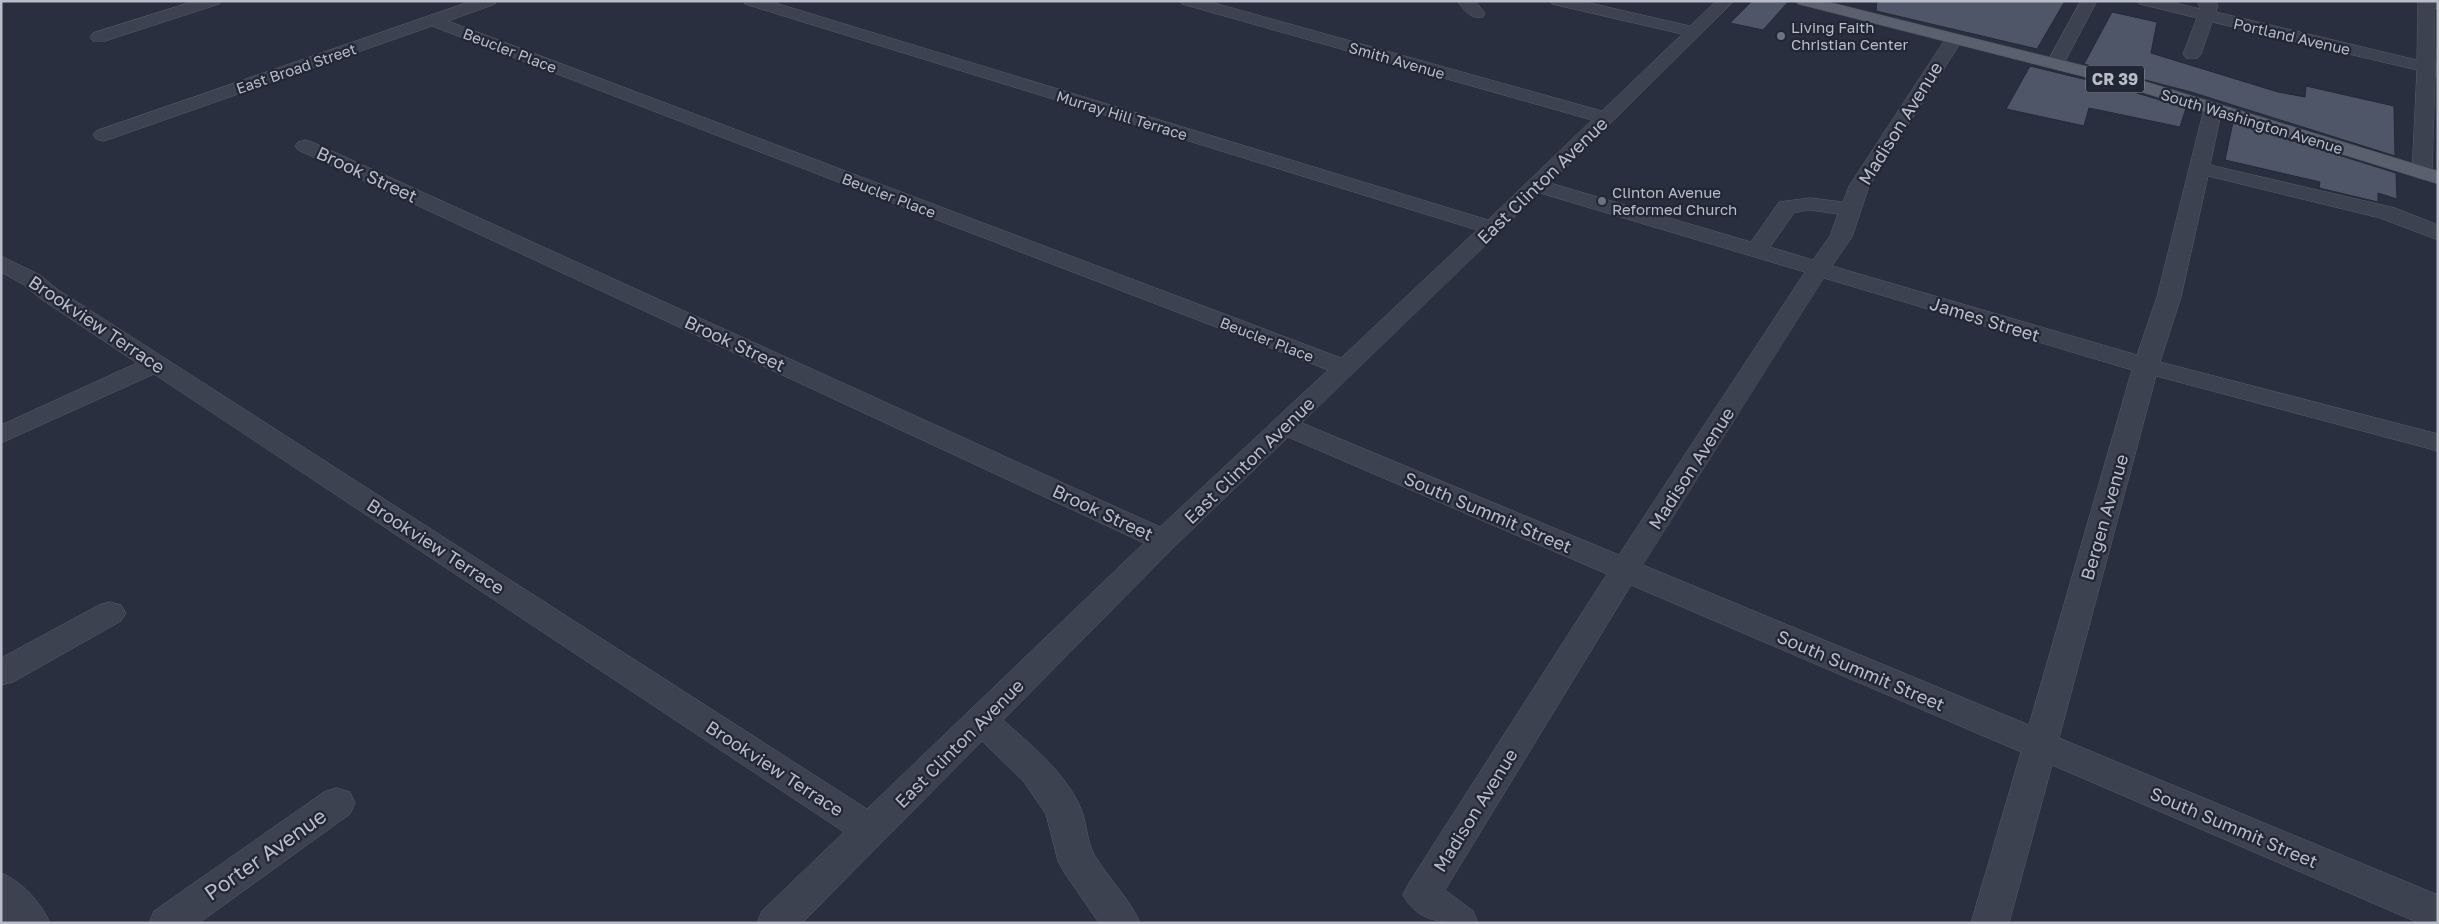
<svg xmlns="http://www.w3.org/2000/svg" width="2439" height="924" font-family="'Golos Text',sans-serif">
  <style>
    .building { fill: #4f5667; stroke: #232936 }
    .lines { fill: none; stroke-linecap: round; stroke-linejoin: round }
    .minor-casing { stroke: #575d69; stroke-width: 1 }
    .major-casing { stroke: #464b58; stroke-width: 1 }
    .minor { fill: #3c424f; fill-rule: evenodd }
    .major { fill: #5b606f; fill-rule: evenodd }
    .worship-dot { fill: #6b7280; stroke: #212734; stroke-width: 2 }
    .labels { text-anchor: middle; dominant-baseline: central; stroke-width: 4.5; stroke-linejoin: round; paint-order: stroke }
    .far-poi-label { font-size: 15px; fill: #b9bdc9; stroke: #212734; text-anchor: start }
    .far-street-label { font-size: 15px; fill: #b9bdc9; stroke: #212734 }
    .shield { fill: #212734; stroke: #8b909c; stroke-width: 1 }
    .shield-label { font-size: 16px; font-weight: bold; fill: #b9bdc9 }
    .street-label { font-size: 18px; fill: #b9bdc9; stroke: #212734 }
    .near-street-label { font-size: 21px; fill: #b9bdc9; stroke: #212734 }
  </style>
  <rect width="100%" height="100%" fill="#292f3f"/>
  <g class="building">
    <path d="M1752,1H1789L1763,30L1730,23Z"/>
    <path d="M1877,1H2065L2037,49L1876,11Z"/>
    <path d="M2112,12L2157,22L2151,53L2278,92L2305,97L2306,86L2394,106L2395,156L2191,92L2084,64Z"/>
    <path d="M2030,66L2124,89L2186,108L2180,127L2089,108L2084,126L2006,109Z"/>
    <path d="M2233,122L2396,173L2397,199L2378,193V202L2319,188L2320,182L2225,160Z"/>
  </g>
  <g class="lines">
    <defs>
      <g id="minor">
        <path d="M195,1H221L219,4L105,41H93L90,37L93,33Z"/>
        <path d="M472,1H497L495,4L448,21L1341,358L1477,230L745,4L743,1H769L1488,220L1592,120L1182,4L1180,1H1207L1602,111L1682,34L1552,4L1550,1H1581L1690,26L1716,1H1734L1550,183L1751,242L1779,202L1810,198L1843,202L1849,186L1948,35H1960L1963,39L1869,186L1852,237L1832,266L2137,355L2157,297L2204,109L2206,105H2220L2222,109L2210,165L2395,208L2438,225V240L2380,218L2208,176L2181,297L2160,362L2438,434V451L2156,376L2059,738L2438,895V923H2419L2052,765L2009,923H1971L2021,752L1631,585L1445,890L1473,911L1478,923C1445,923 1419,924 1403,895L1409,883L1607,574L1288,437L1174,547L1003,720C1030,744 1067,774 1081,809C1087,824 1087,843 1095,856C1109,879 1129,898 1140,923H1099L1064,872L1058,861L1046,814L1024,782L982,741L802,923H757L762,911L844,832L154,374L1,443V425L137,363L41,299L24,285L1,272V256L40,275L57,289L867,809L1144,543L298,150L295,146L298,142L305,140L312,142L1160,527L1328,370L432,26L110,139L103,141L96,139L93,135L96,131ZM1540,193L1805,272L1619,555L1302,423ZM1810,210L1838,214L1830,236L1813,260L1770,247L1794,213ZM1824,278L2132,370L2029,725L1643,565Z"/>
        <path d="M1457,1H1475L1485,13L1483,17C1471,20 1464,10 1457,1Z"/>
        <path d="M2081,1H2097L2062,67H2050L2047,63Z"/>
        <path d="M2138,1H2168L2200,9L2197,1H2215L2218,5L2216,12L2417,60L2418,1H2438V9L2434,8L2435,64L2438,65V75H2435L2432,173L2429,177L2422,179L2415,177L2412,173L2417,70L2212,22L2201,54L2198,58H2186L2183,54L2197,18L2140,4Z"/>
        <path d="M110,602L121,605L126,613L121,621L13,682L1,685V658L99,605Z"/>
        <path d="M337,788L350,792L355,803L350,814L199,923H149L154,911L324,792Z"/>
        <path d="M1,873C22,881 41,903 50,923H6L1,917Z"/>
      </g>
      <path id="major" d="M1796,1H1825L2137,79L2438,171V184L2125,87L1798,4Z"/>
    </defs>
    <use href="#minor" class="minor-casing"/>
    <use href="#major" class="major-casing"/>
    <use href="#minor" class="minor"/>
    <use href="#major" class="major"/>
  </g>
  <g class="worship-dot">
    <circle cx="1781" cy="36" r="5"/>
    <circle cx="1602" cy="201" r="5"/>
  </g>
  <g class="labels">
    <g class="far-poi-label">
      <text x="1791" y="27">Living Faith<tspan x="1791" dy="17">Christian Center</tspan></text>
      <text x="1612" y="192">Clinton Avenue<tspan x="1612" dy="17">Reformed Church</tspan></text>
    </g>
    <g class="far-street-label">
      <text transform="translate(2292 36) rotate(13)">Portland Avenue</text>
      <text transform="translate(510 50) rotate(21)">Beucler Place</text>
      <text transform="translate(1397 60) rotate(16)">Smith Avenue</text>
      <text transform="translate(296 68) rotate(-19)">East Broad Street</text>
      <text transform="translate(1122 115) rotate(17)">Murray Hill Terrace</text>
      <text transform="translate(2252 121) rotate(17)">South Washington Avenue</text>
      <text transform="translate(889 195) rotate(21)">Beucler Place</text>
      <text transform="translate(1267 339) rotate(21)">Beucler Place</text>
    </g>
    <rect class="shield" x="2086" y="65.5" width="58" height="27" rx="4"/>
    <g class="shield-label">
      <text x="2115" y="79">CR 39</text>
    </g>
    <g class="street-label">
      <text transform="translate(1900 123) rotate(-58)">Madison Avenue</text>
      <text transform="translate(367 174) rotate(25)">Brook Street</text>
      <text transform="translate(1542 180) rotate(-44)">East Clinton Avenue</text>
      <text transform="translate(1985 319) rotate(17)">James Street</text>
      <text transform="translate(97 324) rotate(34)">Brookview Terrace</text>
      <text transform="translate(735 343) rotate(25)">Brook Street</text>
      <text transform="translate(1249 460) rotate(-44)">East Clinton Avenue</text>
      <text transform="translate(1691 468) rotate(-57)">Madison Avenue</text>
      <text transform="translate(1103 512) rotate(25)">Brook Street</text>
      <text transform="translate(1488 512) rotate(23)">South Summit Street</text>
      <text transform="translate(2104 517) rotate(-74)">Bergen Avenue</text>
      <text transform="translate(436 546) rotate(33)">Brookview Terrace</text>
      <text transform="translate(1861 670) rotate(23)">South Summit Street</text>
      <text transform="translate(959 743) rotate(-45)">East Clinton Avenue</text>
      <text transform="translate(775 768) rotate(33)">Brookview Terrace</text>
      <text transform="translate(1475 810) rotate(-58)">Madison Avenue</text>
      <text transform="translate(2234 827) rotate(23)">South Summit Street</text>
    </g>
    <g class="near-street-label">
      <text transform="translate(265 854) rotate(-35)">Porter Avenue</text>
    </g>
  </g>
  <rect width="2439" height="924" fill="none" stroke="#b9bdc9" stroke-width="5"/>
</svg>
